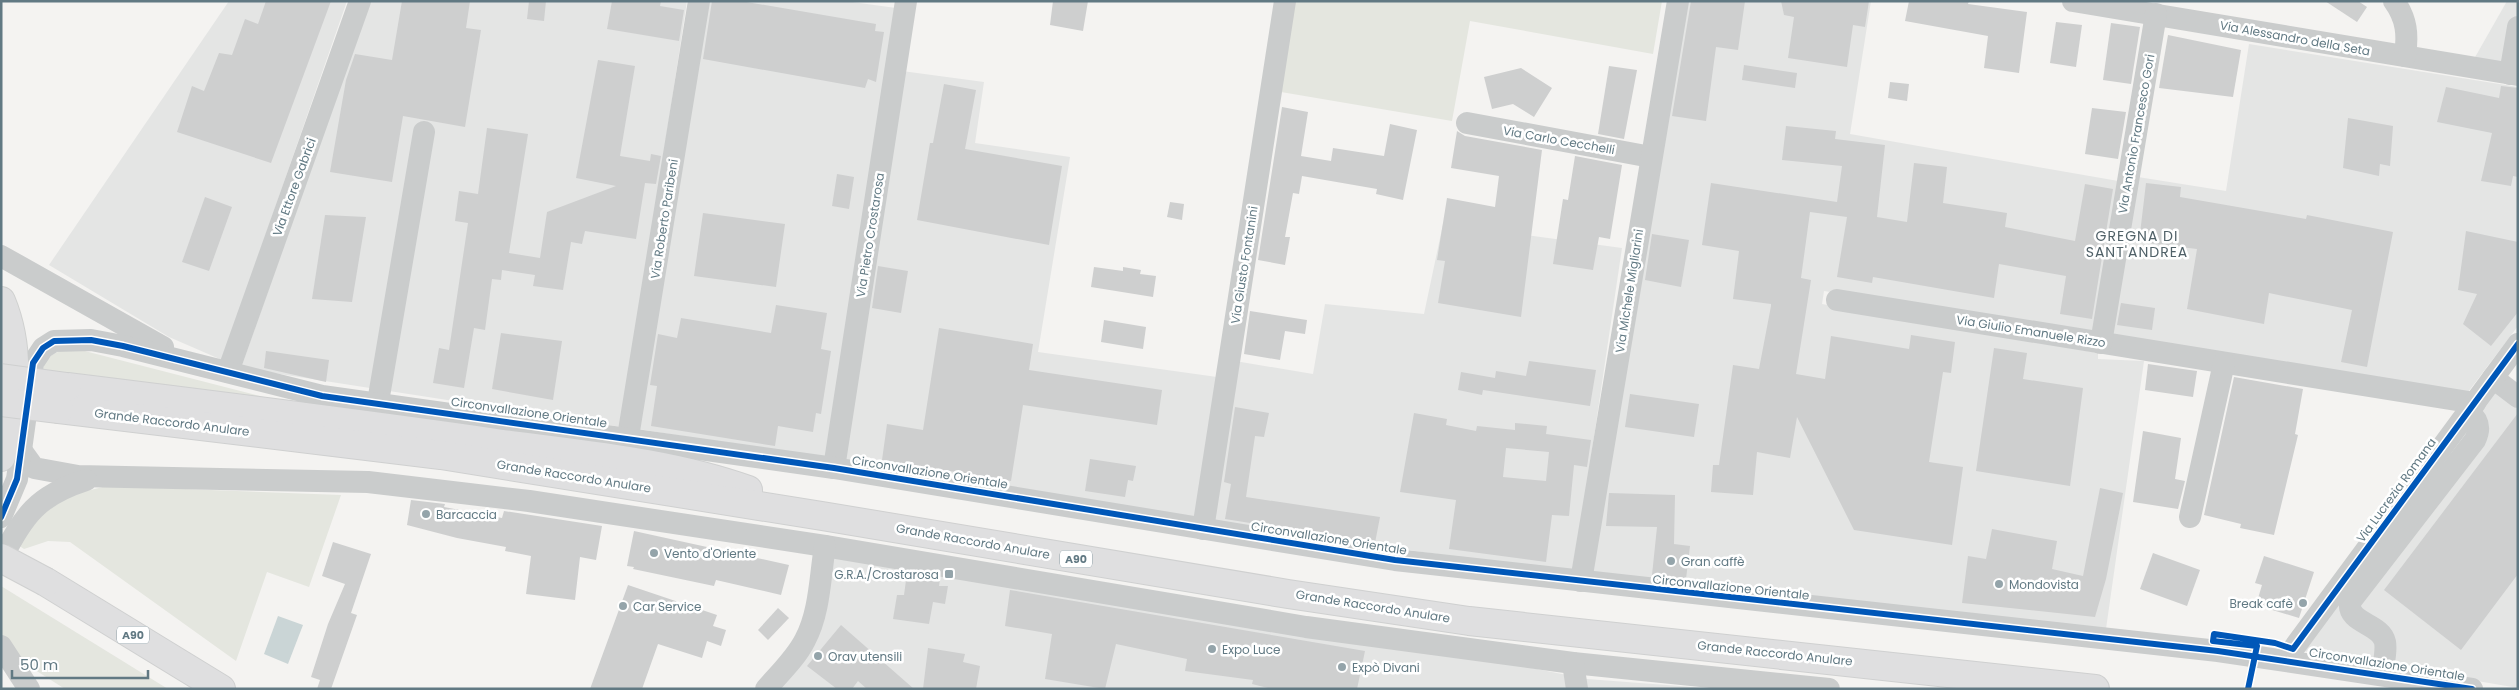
<svg xmlns="http://www.w3.org/2000/svg" width="2519" height="690" font-family="Poppins,sans-serif">
  <style>
    .built { fill: #e4e5e4 }
    .green { fill: #e4e6df }
    .water { fill: #cad5d6 }
    .building { fill: #cecfcf; fill-rule: evenodd }
    .lines { fill: none; stroke-linecap: round; stroke-linejoin: round }
    .major-casing { stroke: #cfd0cf; stroke-width: 30 }
    .highway-casing { stroke: #cfd0d0; stroke-width: 30 }
    .minor { stroke: #cacccc; stroke-width: 22 }
    .major { stroke: #dfdfe0; stroke-width: 28 }
    .highway { stroke: #dfdfe0; stroke-width: 28 }
    .highway-bridge-casing { stroke: #cfd0d0; stroke-width: 30; stroke-linecap: butt }
    .highway-bridge { stroke: #dfdfe0; stroke-width: 28 }
    .cycleway-casing { stroke: #fff; stroke-width: 9 }
    .cycleway { stroke: #0057b8; stroke-width: 6 }
    .poi-dot { fill: #94a4aa; stroke: #fff; stroke-width: 2 }
    .labels { text-anchor: middle; dominant-baseline: central; stroke-width: 5; stroke-linejoin: round; paint-order: stroke }
    .shield { fill: #fff; stroke: #90a1a8; stroke-width: 1 }
    .shield-label { font-size: 11px; font-weight: bold; fill: #617983 }
    .street-label { font-size: 12px; fill: #617983; stroke: #fff }
    .poi-label { font-size: 12px; fill: #617983; stroke: #fff; text-anchor: start }
    .neighbourhood-label { font-size: 14px; letter-spacing: 1px; fill: #506168; stroke: #fff }
  </style>
  <rect width="100%" height="100%" fill="#f4f3f1"/>
  <g class="built">
    <path d="M229,1H347L222,360L169,337L49,265Z"/>
    <path d="M370,1H687L622,427L241,368Z"/>
    <path d="M706,1H845L896,8L828,459L638,429Z"/>
    <path d="M1686,1H1871L1850,134L2124,182L2095,335L1824,291L1822,304L2098,353V359L2144,361L2106,629L1588,577Z"/>
    <path d="M2507,1H2518V67L2474,59Z"/>
    <path d="M2249,44L2518,87V326L2468,392L2111,338L2138,177L2226,191Z"/>
    <path d="M902,71L984,82L975,143L1070,157L1038,352L1217,377L1197,519L840,464Z"/>
    <path d="M1443,224L1622,248L1574,572L1212,524L1235,361L1313,374L1325,304L1424,314Z"/>
    <path d="M2491,389L2518,407V688L2303,651Z"/>
    <path d="M829,557L1521,666L1587,679L1719,689H779Z"/>
  </g>
  <g class="green">
    <path d="M1295,1H1662L1653,54L1470,21L1452,121L1281,92Z"/>
    <path d="M73,348L279,401L42,374C44,355 57,351 73,348Z"/>
    <path d="M107,486L341,495L309,587L267,572L236,661L70,542L48,541L24,549L18,545L49,506L78,493Z"/>
    <path d="M1,586L168,689H65L21,661L3,639L1,633Z"/>
  </g>
  <path class="water" d="M278,616L303,625L288,664L264,654Z"/>
  <g class="building">
    <path d="M266,1H331L271,163L177,132L192,86L204,91L219,53L232,55L245,19L258,24Z"/>
    <path d="M402,1H470L466,28L481,30L465,127L403,116L392,182L330,172L346,80L355,54L392,60Z"/>
    <path d="M529,1H546L544,21L527,19Z"/>
    <path d="M612,1H661L660,6L684,10L679,41L607,29Z"/>
    <path d="M712,1H741L876,24L875,31L884,32L876,82L868,79L865,88L703,59Z"/>
    <path d="M1053,1H1088L1083,31L1050,25Z"/>
    <path d="M1691,1H1745L1738,50L1716,47L1706,121L1672,116Z"/>
    <path d="M1781,1H1869L1865,27L1853,25L1847,67L1788,58L1794,17L1784,15Z"/>
    <path d="M1909,1H1969L1968,4L2027,12L2019,73L1984,68L1988,36L1905,21Z"/>
    <path d="M2325,1H2358L2367,7L2357,22Z"/>
    <path d="M2056,22L2082,25L2076,67L2050,63Z"/>
    <path d="M2111,23L2140,27L2131,84L2103,80Z"/>
    <path d="M2168,35L2241,50L2233,97L2159,88Z"/>
    <path d="M598,60L635,66L620,156L650,161L651,154L661,156L656,184L645,183L636,239L585,231L582,244L571,242L563,290L533,286L535,275L502,270L501,280L492,279L485,330L474,328L464,388L433,383L439,348L449,350L468,223L455,221L459,191L478,194L487,128L528,134L509,253L540,258L547,212L616,186L576,178Z"/>
    <path d="M1744,65L1797,73L1795,88L1742,80Z"/>
    <path d="M1609,66L1637,70L1624,139L1598,134Z"/>
    <path d="M1521,68L1552,88L1534,117L1513,104L1492,109L1484,77Z"/>
    <path d="M1890,82L1909,84L1907,101L1888,98Z"/>
    <path d="M944,84L976,90L965,149L1062,166L1049,245L917,220L930,143H933Z"/>
    <path d="M2501,86L2518,88V177L2513,176L2511,186L2481,181L2492,133L2437,122L2446,87L2499,98Z"/>
    <path d="M1282,107L1308,112L1301,156L1331,161L1333,148L1384,156L1390,124L1417,130L1403,200L1376,194L1377,189L1302,176L1299,194L1293,193L1285,237H1290L1285,265L1258,260Z"/>
    <path d="M2092,108L2126,112L2118,159L2085,154Z"/>
    <path d="M2348,118L2393,126L2390,166L2380,164L2379,176L2343,168Z"/>
    <path d="M1786,126L1836,131L1835,139L1885,145L1877,217L1907,222L1914,163L1947,167L1943,203L2007,213L2005,227L2075,241L2085,184L2113,189L2092,319L2060,314L2066,276L1999,264L1994,298L1873,277L1872,283L1837,277L1847,217L1810,212L1801,278L1811,280L1796,374L1825,379L1831,336L1909,349L1911,335L1955,342L1951,373L1943,372L1929,462L1963,467L1952,545L1854,530L1797,417L1790,458L1757,452L1753,495L1711,492L1713,465H1719L1733,365L1759,369L1771,306V304L1733,299L1739,251L1702,245L1711,183L1837,202L1842,166L1782,160Z"/>
    <path d="M1457,131L1465,136L1542,150L1521,317L1438,303L1445,261L1437,260L1447,198L1495,207L1499,176L1451,168Z"/>
    <path d="M1575,156L1622,165L1610,239L1599,237L1593,270L1553,264L1563,199L1568,200Z"/>
    <path d="M837,174L854,177L849,209L832,206Z"/>
    <path d="M2146,183L2181,187L2180,197L2306,219L2307,215L2393,232L2367,367L2341,362L2352,310L2269,293L2264,324L2187,309L2197,249L2139,242Z"/>
    <path d="M205,197L232,207L209,271L182,262Z"/>
    <path d="M1170,202L1184,204L1182,220L1167,217Z"/>
    <path d="M703,213L785,224L776,287L694,276Z"/>
    <path d="M325,215L366,217L352,302L312,299Z"/>
    <path d="M2466,231L2518,242V312L2491,346L2463,324L2477,294L2458,290Z"/>
    <path d="M1652,234L1689,240L1681,287L1645,280Z"/>
    <path d="M878,266L908,271L901,313L872,308Z"/>
    <path d="M1094,267L1123,271V267L1141,270L1140,274L1156,276L1153,297L1091,287Z"/>
    <path d="M2121,303L2155,308L2152,330L2117,325Z"/>
    <path d="M776,305L827,313L821,349L831,351L821,414L816,413L813,432L778,426L775,446L651,426L657,386L650,385L658,334L677,338L681,318L771,333Z"/>
    <path d="M1250,311L1307,320L1305,334L1285,331L1280,360L1244,354Z"/>
    <path d="M1104,320L1146,327L1143,349L1101,342Z"/>
    <path d="M939,328L1033,344L1029,370L1162,390L1157,425L1023,405L1011,481L882,460L887,424L923,430Z"/>
    <path d="M501,333L562,341L553,400L492,389Z"/>
    <path d="M1994,348L2027,353L2023,379L2083,388L2070,486L1976,471Z"/>
    <path d="M266,351L329,360L326,382L264,368Z"/>
    <path d="M1529,361L1596,370L1590,406L1483,390L1482,395L1458,390L1461,372L1495,378L1496,371L1526,376Z"/>
    <path d="M2148,364L2197,371L2193,397L2145,390Z"/>
    <path d="M2234,377L2303,389L2295,434L2298,435L2274,535L2240,528L2241,524L2204,515Z"/>
    <path d="M1630,394L1699,404L1694,437L1625,427Z"/>
    <path d="M1235,407L1269,413L1264,437L1255,436L1246,497L1380,517L1375,543L1225,519L1231,484L1224,482Z"/>
    <path d="M1414,413L1447,419L1446,425L1476,431L1477,426L1515,430V423L1547,426L1546,434L1591,440L1587,467L1574,465L1569,516L1552,515L1546,562L1449,549L1456,500L1400,492ZM1506,448L1549,452L1546,481L1503,477Z"/>
    <path d="M2518,413V574L2461,650L2384,590Z"/>
    <path d="M2143,431L2181,438L2175,479L2185,481L2178,509L2133,502Z"/>
    <path d="M1090,459L1136,466L1133,481L1128,480L1125,497L1085,491Z"/>
    <path d="M2100,488L2123,493L2106,579L2095,617L1962,603L1968,556L1986,559L1992,529L2057,541L2052,569L2083,576Z"/>
    <path d="M1609,493L1675,495L1674,544L1690,546L1686,579L1652,575L1657,527L1606,526Z"/>
    <path d="M411,500L445,504L444,507L502,518L504,511L602,526L596,560L580,557L575,600L526,594L531,556L505,551L506,547L457,538L407,525Z"/>
    <path d="M634,531L789,565L781,595L716,580L714,586L633,569L634,567L627,566Z"/>
    <path d="M333,542L371,554L351,613L357,615L331,689H317L320,680L311,677L328,624L345,584L322,576Z"/>
    <path d="M2153,553L2200,570L2187,606L2140,589Z"/>
    <path d="M2264,556L2314,572L2299,618L2256,605L2262,585L2255,583Z"/>
    <path d="M907,573L940,579L939,586H948L945,604L933,602L929,624L893,619L897,595H904Z"/>
    <path d="M628,585L717,615L713,626L726,630L721,646L707,641L702,658L658,644L642,689H590Z"/>
    <path d="M1010,590L1365,651L1357,689H1272L1252,684L1253,680L1185,671L1187,659L1116,644L1105,689L1045,679L1052,634L1005,626Z"/>
    <path d="M778,608L789,618L768,640L758,630Z"/>
    <path d="M841,625L914,689H867L858,681L852,689H837L807,666Z"/>
    <path d="M928,648L965,654L963,662L980,666L976,689H923Z"/>
  </g>
  <g class="lines">
    <defs>
      <path id="major" d="M1,301C22,351 15,406 1,457"/>
      <g id="highway">
        <path d="M67,387C213,405 358,423 503,444C585,455 669,462 748,490"/>
        <path d="M59,409L441,455L822,516L1288,594L1469,621L2095,689"/>
        <path d="M46,582L221,689"/>
      </g>
    </defs>
    <use href="#major" class="major-casing"/>
    <use href="#highway" class="highway-casing"/>
    <g class="minor">
      <path d="M2073,1L2518,75"/>
      <path d="M2394,1C2407,19 2408,35 2405,56"/>
      <path d="M2510,74L2518,27"/>
      <path d="M1467,123L1651,157"/>
      <path d="M1,256L163,347"/>
      <path d="M1837,300L2475,403"/>
      <path d="M2101,343L2156,14"/>
      <path d="M228,372L360,1"/>
      <path d="M2493,378L2518,397"/>
      <path d="M378,402L424,132"/>
      <path d="M628,437L699,1"/>
      <path d="M21,450L34,468L78,476L368,482L529,501L825,546L1306,627L1573,663L1829,689"/>
      <path d="M834,468L906,1"/>
      <path d="M1,517L17,479L33,363L43,348L54,341L91,340L123,346L322,396L834,468L1395,560L2218,651L2472,689"/>
      <path d="M2190,517L2224,363"/>
      <path d="M1203,529L1285,1"/>
      <path d="M1,559C25,515 36,496 86,480"/>
      <path d="M1581,581L1678,1"/>
      <path d="M1,646L29,689"/>
      <path d="M2285,660L2518,344"/>
      <path d="M1573,663L1577,689"/>
      <path d="M2382,675C2383,665 2387,652 2385,642C2381,623 2347,624 2350,602L2475,440C2481,428 2479,420 2468,411"/>
      <path d="M766,689C780,673 796,658 805,640C820,612 820,576 825,546"/>
    </g>
    <use href="#major" class="major"/>
    <use href="#highway" class="highway"/>
    <defs>
      <g id="highway-bridge">
        <path d="M1,378L67,387"/>
        <path d="M1,402L59,409"/>
        <path d="M1,558L46,582"/>
      </g>
    </defs>
    <use href="#highway-bridge" class="highway-bridge-casing"/>
    <use href="#highway-bridge" class="highway-bridge"/>
    <defs>
      <g id="cycleway">
        <path d="M1,517L17,479L33,363L43,348L54,341L91,340L123,346L322,396L834,468L1395,560L2218,651L2472,689"/>
        <path d="M2248,689L2257,646L2213,641L2214,634L2275,643L2293,649L2518,344"/>
      </g>
    </defs>
    <use href="#cycleway" class="cycleway-casing"/>
    <use href="#cycleway" class="cycleway"/>
  </g>
  <g class="poi-dot">
    <circle cx="426" cy="514" r="5"/>
    <circle cx="654" cy="553" r="5"/>
    <circle cx="1671" cy="561" r="5"/>
    <rect x="944" y="569" width="10" height="10" rx="2.5"/>
    <circle cx="1999" cy="584" r="5"/>
    <circle cx="2303" cy="603" r="5"/>
    <circle cx="623" cy="606" r="5"/>
    <circle cx="1212" cy="649" r="5"/>
    <circle cx="818" cy="656" r="5"/>
    <circle cx="1342" cy="667" r="5"/>
  </g>
  <g class="labels">
    <g class="shield">
      <rect x="1060" y="550.5" width="32" height="17" rx="4"/>
      <rect x="117" y="626.5" width="32" height="17" rx="4"/>
    </g>
    <g class="shield-label">
      <text x="1076" y="559">A90</text>
      <text x="133" y="635">A90</text>
    </g>
    <g class="street-label">
      <text transform="translate(2295 38) rotate(10)">Via Alessandro della Seta</text>
      <text transform="translate(2136 134) rotate(-80)">Via Antonio Francesco Gori</text>
      <text transform="translate(1559 140) rotate(10)">Via Carlo Cecchelli</text>
      <text transform="translate(294 187) rotate(-70)">Via Ettore Gabrici</text>
      <text transform="translate(664 219) rotate(-81)">Via Roberto Paribeni</text>
      <text transform="translate(870 235) rotate(-81)">Via Pietro Crostarosa</text>
      <text transform="translate(1244 265) rotate(-81)">Via Giusto Fontanini</text>
      <text transform="translate(1629 291) rotate(-81)">Via Michele Migliarini</text>
      <text transform="translate(2031 331) rotate(9)">Via Giulio Emanuele Rizzo</text>
      <text transform="translate(529 412) rotate(8)">Circonvallazione Orientale</text>
      <text transform="translate(172 422) rotate(7)">Grande Raccordo Anulare</text>
      <text transform="translate(930 472) rotate(9)">Circonvallazione Orientale</text>
      <text transform="translate(574 476) rotate(9)">Grande Raccordo Anulare</text>
      <text transform="translate(2396 490) rotate(-54)">Via Lucrezia Romana</text>
      <text transform="translate(1329 538) rotate(9)">Circonvallazione Orientale</text>
      <text transform="translate(973 541) rotate(10)">Grande Raccordo Anulare</text>
      <text transform="translate(1731 587) rotate(6)">Circonvallazione Orientale</text>
      <text transform="translate(1373 606) rotate(9)">Grande Raccordo Anulare</text>
      <text transform="translate(1775 653) rotate(6)">Grande Raccordo Anulare</text>
      <text transform="translate(2387 664) rotate(9)">Circonvallazione Orientale</text>
    </g>
    <g class="poi-label">
      <text x="436" y="514">Barcaccia</text>
      <text x="664" y="553">Vento d'Oriente</text>
      <text x="1681" y="561">Gran caffè</text>
      <text x="939" y="574" text-anchor="end">G.R.A./Crostarosa</text>
      <text x="2009" y="584">Mondovista</text>
      <text x="2293" y="603" text-anchor="end">Break cafè</text>
      <text x="633" y="606">Car Service</text>
      <text x="1222" y="649">Expo Luce</text>
      <text x="828" y="656">Orav utensili</text>
      <text x="1352" y="667">Expò Divani</text>
    </g>
    <g class="neighbourhood-label">
      <text x="2137" y="236">GREGNA DI<tspan x="2137" dy="16">SANT'ANDREA</tspan></text>
    </g>
  </g>
  <rect width="2519" height="690" fill="none" stroke="#617983" stroke-width="5"/>
  <path d="M12 670v8h136v-8" fill="none" stroke="#617983" stroke-width="2.5"/>
  <text x="20" y="670" font-size="15" fill="#617983" stroke="#ffffff" stroke-width="4" paint-order="stroke">50 m</text>
</svg>
